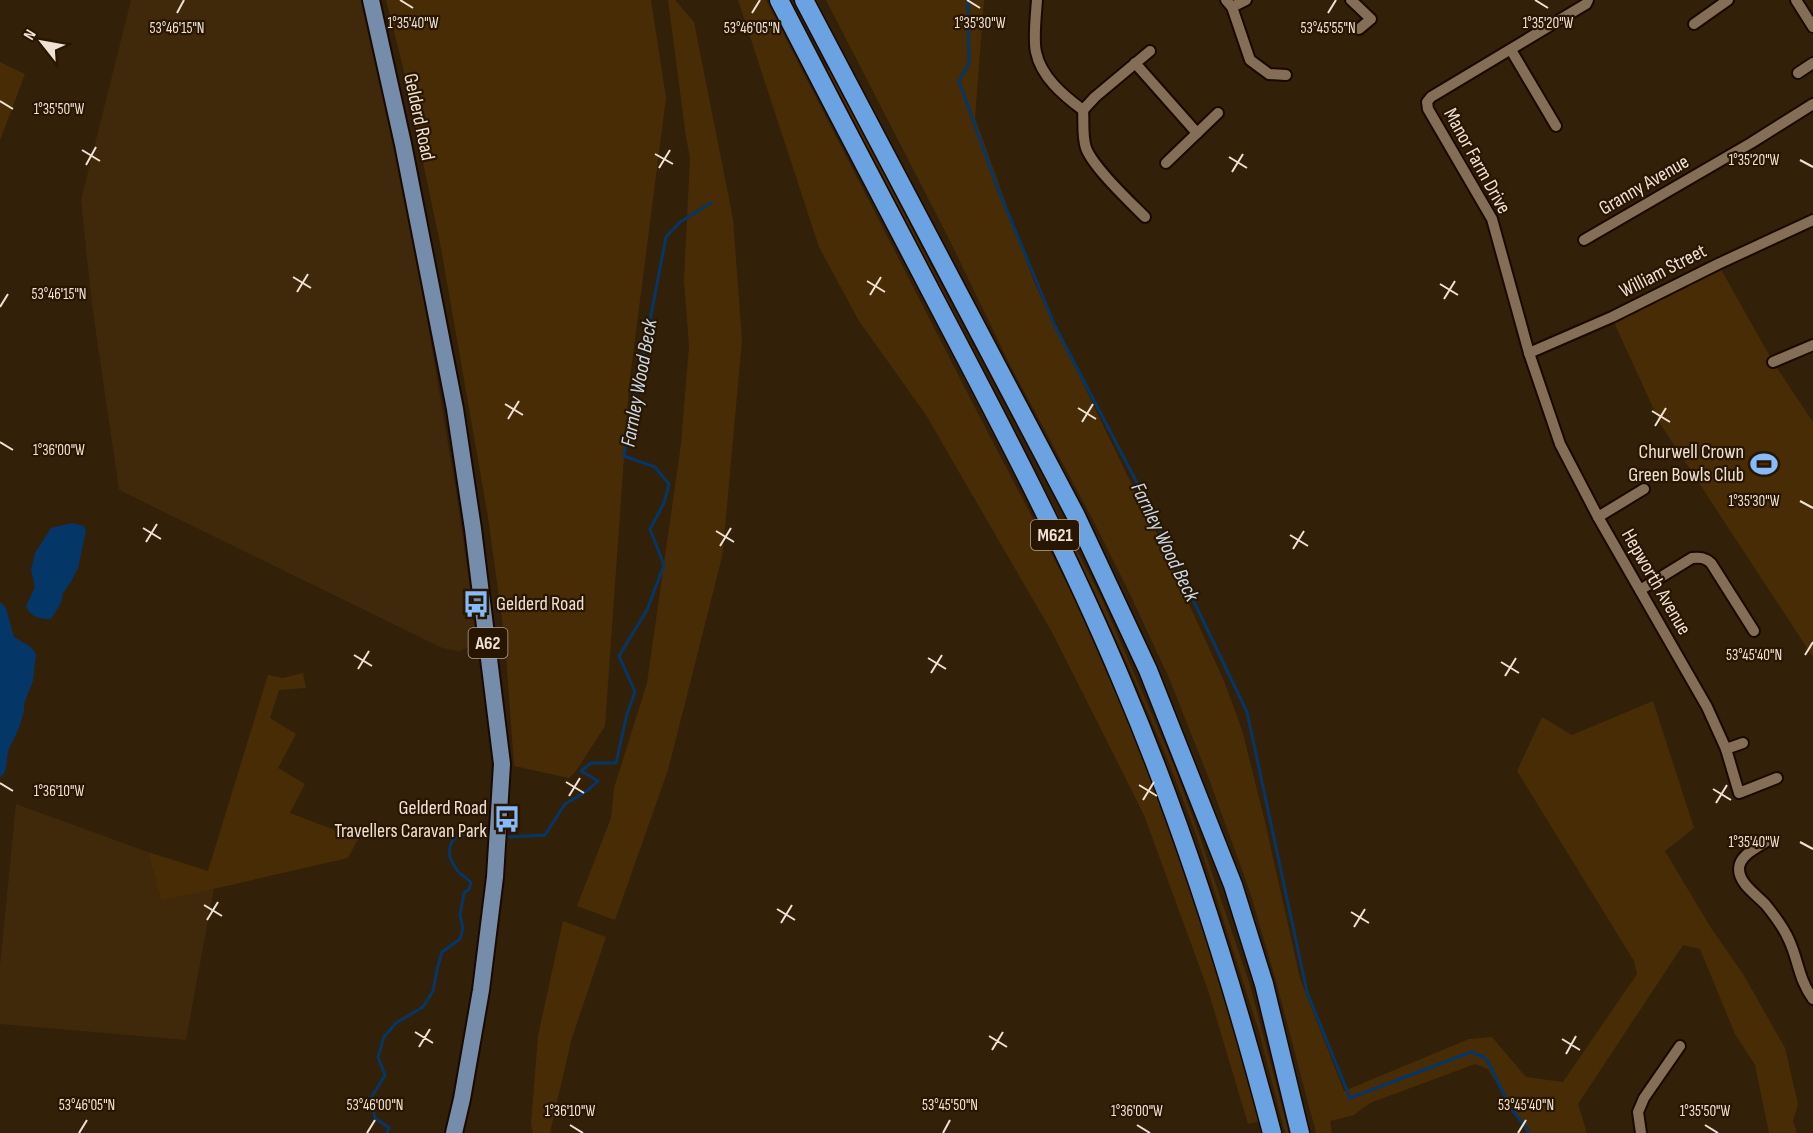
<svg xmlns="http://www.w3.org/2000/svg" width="1813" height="1133" font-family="'Sofia Sans Condensed',sans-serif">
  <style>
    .built { fill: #40280a }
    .green { fill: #482c06 }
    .water { fill: #043667 }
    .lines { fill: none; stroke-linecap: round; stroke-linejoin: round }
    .stream { stroke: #043667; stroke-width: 3 }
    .minor-casing { stroke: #1a0900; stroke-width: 14 }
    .primary-casing { stroke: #1a0900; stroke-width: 20 }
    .motorway-casing { stroke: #1a0900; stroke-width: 21 }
    .minor { stroke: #846e55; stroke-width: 10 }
    .primary { stroke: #758daa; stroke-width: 16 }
    .motorway { stroke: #6ba2e2; stroke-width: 18 }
    .ticks { fill: none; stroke: #efe2d5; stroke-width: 2 }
    .labels { text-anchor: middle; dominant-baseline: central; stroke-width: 4.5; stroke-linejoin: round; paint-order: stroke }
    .shield { fill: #281601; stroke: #b3a595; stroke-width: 1.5 }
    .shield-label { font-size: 18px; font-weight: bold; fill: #efe2d5 }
    .street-label { font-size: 20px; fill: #efe2d5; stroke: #281601 }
    .poi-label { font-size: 20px; fill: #efe2d5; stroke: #281601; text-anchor: end }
    .water-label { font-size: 21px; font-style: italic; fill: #c9d9eb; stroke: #281601 }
    .ticks-label { font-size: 15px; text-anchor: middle; fill: #efe2d5; stroke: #281601; stroke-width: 4.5; stroke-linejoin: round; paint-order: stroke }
  </style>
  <rect width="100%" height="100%" fill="#332009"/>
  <g class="built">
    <path d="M131,0H361L370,34L417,260L457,497L477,636L472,643L466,648L460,651L451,650L440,647L119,490L92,305L81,200Z"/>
    <path d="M16,804L148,852L161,901L214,888L186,1040L0,1024V966Z"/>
  </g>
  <g class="green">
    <path d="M386,0H651L666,98L629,386L605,726L576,771L569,778L514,766L505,641L488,517L441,248L403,67Z"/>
    <path d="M668,0H675L694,22L733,219L742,340L725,528L722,557L668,770L615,920L577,906L611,818L614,788L647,683L681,444L689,346L684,280L690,158L686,137Z"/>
    <path d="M738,0H766L986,429L1070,589L1146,761L1189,875L1225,987L1261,1121L1248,1124L1208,990L1144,815L1053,634L926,415L859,321L819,247Z"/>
    <path d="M826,0H984L975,118L1035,284L1131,483L1150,518L1224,681L1242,730L1265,822L1300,978L1344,1091L1469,1039L1492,1037L1526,1077L1563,1082L1637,974L1634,961L1517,771L1542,717L1572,735L1653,701L1694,828L1665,851L1711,928L1743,974L1785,1048L1798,1104L1793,1121L1797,1133H1769L1755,1065L1735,1034L1700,949L1683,945L1578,1104L1587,1133H1527L1488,1069L1475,1064L1370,1103L1354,1115L1330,1121L1332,1133H1316L1276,981L1250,892L1209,779L1169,678L1127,588L1092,518L1011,367L948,237Z"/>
    <path d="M0,62L25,74L0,140Z"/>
    <path d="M827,70H831L1019,439L1100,595L1173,763L1200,837L1250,985L1289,1133H1285L1259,1032L1197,837L1169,763L1130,670L1090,583L1014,437L913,234Z"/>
    <path d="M1718,264L1773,362L1813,422V657L1661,425L1612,318Z"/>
    <path d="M303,673L306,688L279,690L270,718L296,734L278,768L305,784L290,813L358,839L348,858L161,901L148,852L208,871L268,675L283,678Z"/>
    <path d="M563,921L606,937L571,1041L550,1133H533L531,1124L538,1036Z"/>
  </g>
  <g class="water">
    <path d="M72,523L84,526L86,531L78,568L71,582L63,593L61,603L51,619C40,619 30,617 26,606L35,587L31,570L35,553L51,528Z"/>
    <path d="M0,602L6,608L14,637L31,647L36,654L33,681L24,704V711L19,728L8,751L6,767L4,774L0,777Z"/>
  </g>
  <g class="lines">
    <g class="stream">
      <path d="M968,0L969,63L959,81L996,184L1055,326L1135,479L1247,712L1307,992L1350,1098L1471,1052L1486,1058L1510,1107L1530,1133"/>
      <path d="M509,837L545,835L565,804L587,791L598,781L581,771L591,763H616L627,714L635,692L619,656L647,610L664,565L650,529L664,503L669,484L655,467L624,456L666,237L680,222L711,203"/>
      <path d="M387,1133L389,1128L375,1118L371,1098L385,1075L378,1057L384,1037L396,1023L423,1007L433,991L437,970L442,952L460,939L463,928L460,915L464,893L469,889L471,883C467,877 460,875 457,870C452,863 448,856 450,847C453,830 473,835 487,835"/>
    </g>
    <defs>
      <g id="minor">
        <path d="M1037,0C1036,14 1033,39 1036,52C1041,77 1064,96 1083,110C1084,122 1082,136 1086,148C1093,167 1129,201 1145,217"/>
        <path d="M1226,0L1232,7L1250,60L1269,74L1286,75"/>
        <path d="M1351,0L1371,19L1359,29"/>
        <path d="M1588,0L1586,4L1431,97L1427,102L1428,109L1492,219L1529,353L1560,444L1598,517L1707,707L1726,749L1739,793L1777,778"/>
        <path d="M1796,0L1813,27"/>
        <path d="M1232,7L1246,0"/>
        <path d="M1694,24L1728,0"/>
        <path d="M1511,50L1556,126"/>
        <path d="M1135,63L1197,133"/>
        <path d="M1798,73L1813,63"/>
        <path d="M1083,110L1095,97L1150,51"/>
        <path d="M1166,163L1218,113"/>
        <path d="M1584,240L1751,143L1813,104"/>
        <path d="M1529,353L1612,317L1718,264L1813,220"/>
        <path d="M1773,362L1813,345"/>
        <path d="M1598,517L1644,489"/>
        <path d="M1640,590L1692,558C1701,557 1705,558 1711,563L1754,631"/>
        <path d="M1726,749L1743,743"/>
        <path d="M1767,841C1757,848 1739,855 1739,869C1739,884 1757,895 1766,905C1774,915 1784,928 1789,940C1799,962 1798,978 1813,999"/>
        <path d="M1641,1133L1638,1112L1644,1098L1680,1046"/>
      </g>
      <path id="primary" d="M371,0L403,144L455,409L473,529L502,764L495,877L481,990L462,1099L454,1133"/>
      <g id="motorway">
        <path d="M779,0C835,109 892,217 949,326C1011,444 1072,562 1123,684C1185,830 1232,980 1272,1133"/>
        <path d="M804,0L1076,516L1148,670L1233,885L1264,984L1300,1133"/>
      </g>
    </defs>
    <use href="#minor" class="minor-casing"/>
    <use href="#primary" class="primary-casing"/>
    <use href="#motorway" class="motorway-casing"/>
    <use href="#minor" class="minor"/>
    <use href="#primary" class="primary"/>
    <use href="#motorway" class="motorway"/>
  </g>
  <path class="ticks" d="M400,0L413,8M967,0L980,8M1535,0L1548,8M177,13L184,0M752,13L760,0M1328,13L1336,0M0,101L13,109M82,150L100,161M655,154L673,164M1229,157L1247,168M1800,160L1813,167M86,165L96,147M659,168L670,150M1232,172L1243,154M293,277L311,288M867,281L885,292M1440,284L1458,295M297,292L308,274M870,295L881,277M1444,299L1455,281M0,307L8,294M505,404L523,415M1078,408L1096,419M1652,411L1670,422M508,419L519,401M1082,422L1093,404M1655,426L1666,408M0,442L13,450M1800,501L1813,508M143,528L161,539M716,531L734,542M1290,535L1308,546M146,542L157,524M720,546L731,528M1293,549L1304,531M354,655L372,666M1805,655L1813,642M928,658L946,669M1501,662L1519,673M358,669L369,651M931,673L942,655M1505,676L1516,658M566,782L584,793M0,783L13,791M1139,785L1157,796M1713,789L1731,800M569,796L580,778M1143,800L1154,782M1716,803L1727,785M1800,842L1813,849M204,905L222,916M777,909L795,920M1351,912L1369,923M207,920L218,902M781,923L792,905M1354,927L1365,909M415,1032L433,1043M989,1036L1007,1047M1562,1039L1580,1050M419,1047L430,1029M992,1050L1003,1032M1566,1054L1576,1036M570,1125L583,1133M1137,1125L1150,1133M1705,1125L1718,1133M79,1133L87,1120M367,1133L375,1120M943,1133L950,1120M1518,1133L1526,1120"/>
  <defs>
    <symbol id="stadium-bare" viewBox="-9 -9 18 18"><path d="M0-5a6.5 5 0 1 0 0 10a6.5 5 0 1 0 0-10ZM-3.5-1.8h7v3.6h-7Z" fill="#86bbfb" stroke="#281601" stroke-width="2.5" paint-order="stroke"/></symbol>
    <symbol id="bus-bare" viewBox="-9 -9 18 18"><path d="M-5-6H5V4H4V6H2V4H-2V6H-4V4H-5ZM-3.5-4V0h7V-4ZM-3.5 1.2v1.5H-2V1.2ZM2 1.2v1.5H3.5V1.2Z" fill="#86bbfb" stroke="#281601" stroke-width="2.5" paint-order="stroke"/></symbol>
  </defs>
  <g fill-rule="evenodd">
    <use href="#stadium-bare" x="1745" y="445" width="38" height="38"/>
    <use href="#bus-bare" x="457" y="585" width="38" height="38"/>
    <use href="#bus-bare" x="488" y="800" width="38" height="38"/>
  </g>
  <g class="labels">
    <g class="shield">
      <rect x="1031" y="520" width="48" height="30" rx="4.5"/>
      <rect x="468.5" y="628" width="39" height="30" rx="4.5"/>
    </g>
    <g class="shield-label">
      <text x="1055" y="535">M621</text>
      <text x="488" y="643">A62</text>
    </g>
    <g class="street-label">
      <text transform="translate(419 117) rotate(78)">Gelderd Road</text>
      <text transform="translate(1477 161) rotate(61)">Manor Farm Drive</text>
      <text transform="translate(1644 185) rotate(-30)">Granny Avenue</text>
      <text transform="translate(1663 271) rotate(-27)">William Street</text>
      <text transform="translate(1656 582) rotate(60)">Hepworth Avenue</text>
    </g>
    <g class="poi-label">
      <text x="1744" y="452">Churwell Crown<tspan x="1744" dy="23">Green Bowls Club</tspan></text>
      <text x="496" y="604" text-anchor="start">Gelderd Road</text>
      <text x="487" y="808">Gelderd Road<tspan x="487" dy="23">Travellers Caravan Park</tspan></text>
    </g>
    <g class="water-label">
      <text transform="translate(639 383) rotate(-80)">Farnley Wood Beck</text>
      <text transform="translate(1165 542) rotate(64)">Farnley Wood Beck</text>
    </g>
  </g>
  <g class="ticks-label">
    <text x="413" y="28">1°35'40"W</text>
    <text x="1548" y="28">1°35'20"W</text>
    <text x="980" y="28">1°35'30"W</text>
    <text x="177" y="33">53°46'15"N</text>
    <text x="752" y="33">53°46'05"N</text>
    <text x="1328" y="33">53°45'55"N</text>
    <text x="59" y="114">1°35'50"W</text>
    <text x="1754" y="165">1°35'20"W</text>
    <text x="59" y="299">53°46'15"N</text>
    <text x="59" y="455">1°36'00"W</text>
    <text x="1754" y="506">1°35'30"W</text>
    <text x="1754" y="660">53°45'40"N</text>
    <text x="59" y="796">1°36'10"W</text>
    <text x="1754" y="847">1°35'40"W</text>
    <text x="87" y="1110">53°46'05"N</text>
    <text x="375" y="1110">53°46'00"N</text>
    <text x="950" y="1110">53°45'50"N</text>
    <text x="1526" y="1110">53°45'40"N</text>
    <text x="570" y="1116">1°36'10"W</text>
    <text x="1137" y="1116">1°36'00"W</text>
    <text x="1705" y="1116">1°35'50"W</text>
  </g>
  <g transform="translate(42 42) rotate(301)" stroke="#281601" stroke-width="4.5" paint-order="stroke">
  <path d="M0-4.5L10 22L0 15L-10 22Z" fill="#efe2d5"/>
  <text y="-9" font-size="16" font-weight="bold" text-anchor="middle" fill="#efe2d5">N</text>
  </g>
</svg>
